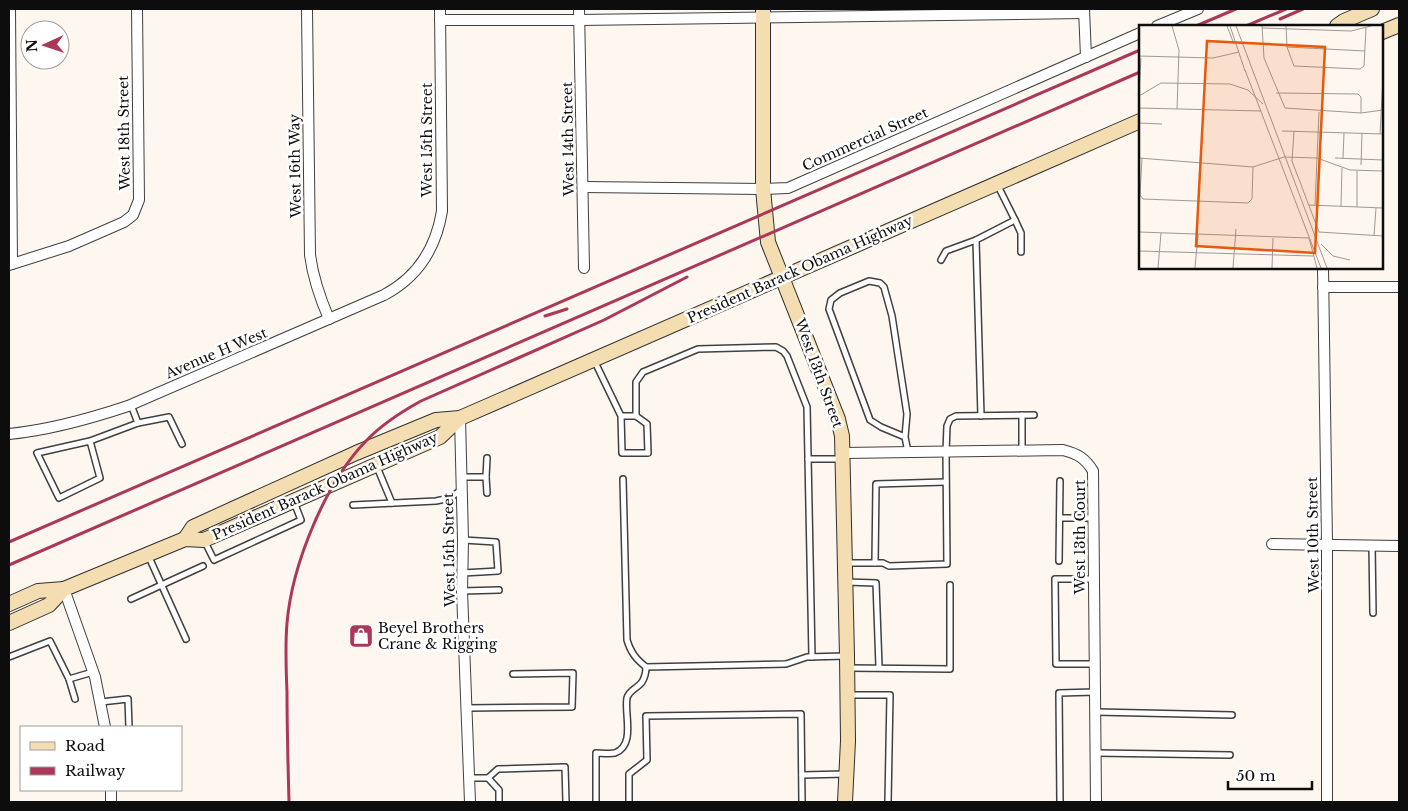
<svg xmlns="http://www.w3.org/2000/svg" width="1408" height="811" font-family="'Libre Baskerville',serif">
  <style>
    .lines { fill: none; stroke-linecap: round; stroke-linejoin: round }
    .lane-casing { stroke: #404040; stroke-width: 8 }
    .street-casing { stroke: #404040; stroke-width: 12 }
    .secondary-casing { stroke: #2f2f2f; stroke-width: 16 }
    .lane { stroke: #fff; stroke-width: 5 }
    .street { stroke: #fff; stroke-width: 10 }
    .secondary { stroke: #f5ddb2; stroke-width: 14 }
    .rail { stroke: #ab3759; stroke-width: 3 }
    .labels { text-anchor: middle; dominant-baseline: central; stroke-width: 5; stroke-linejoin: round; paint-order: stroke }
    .street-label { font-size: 14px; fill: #0d0d0d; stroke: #fff }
    .poi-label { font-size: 14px; fill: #0d0d0d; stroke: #fff; text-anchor: start }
    .inset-road { fill: none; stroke: #9d9995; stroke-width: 1 }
    .view { fill: #e8590c; fill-opacity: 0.15; stroke: #e8590c; stroke-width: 2.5 }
    .inset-edge { fill: none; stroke: #0d0d0d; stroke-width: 2.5 }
  </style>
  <rect width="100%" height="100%" fill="#fdf7ef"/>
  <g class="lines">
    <defs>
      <g id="lane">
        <path d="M1015,220L1021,233V252"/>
        <path d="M941,260L946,251L976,240"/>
        <path d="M594,360L621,416H636L647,424L648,453H622L621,416"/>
        <path d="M131,405L138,423L169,417L182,444"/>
        <path d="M1022,415V451"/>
        <path d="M636,416V382L643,372L698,349L776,347L783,351L787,356L807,407L812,657"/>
        <path d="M981,416L976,240L1015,220L997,184"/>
        <path d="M905,437L881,427L870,420L829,309L831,300L840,293L869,281L880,283L884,287L892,316L907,414L905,437L908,452"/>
        <path d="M90,441L100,478L59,498L37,453L90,441L138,423"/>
        <path d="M808,459H843"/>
        <path d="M377,467L392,503"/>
        <path d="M462,477H486L487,493"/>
        <path d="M486,477L487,458"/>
        <path d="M623,479L627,640C631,653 636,659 646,667L786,664L807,657L846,656"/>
        <path d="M353,505L436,501L450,498L461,490"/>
        <path d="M1060,518H1093"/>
        <path d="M204,540L214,560L301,520L294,502"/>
        <path d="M1372,545L1373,613"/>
        <path d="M148,555L186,639"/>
        <path d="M1059,561L1060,481"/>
        <path d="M846,563H883L889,566L947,564L946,452L947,426L950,419L956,416L1034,415"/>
        <path d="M875,563L876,484L946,482"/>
        <path d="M463,573L498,571L496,542L463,540"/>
        <path d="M1094,579H1055L1056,664H1095"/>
        <path d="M846,582L876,583L879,667"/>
        <path d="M462,591L499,590"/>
        <path d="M131,599L203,566"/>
        <path d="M9,657L50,641L69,679L93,672"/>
        <path d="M848,668L950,669V585"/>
        <path d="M69,679L75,699"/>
        <path d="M848,695H890L888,802"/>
        <path d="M101,702L128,699L129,727"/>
        <path d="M468,708L572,707L573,673L513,674"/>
        <path d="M1096,712L1232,715"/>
        <path d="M1096,753L1230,755"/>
        <path d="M802,775L846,774"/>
        <path d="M469,778H488L499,790V802"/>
        <path d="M488,778L498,769L565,767L566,802"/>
        <path d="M596,802V753C601,753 610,754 615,753C636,745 624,714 627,698C629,690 638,688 642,682C645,677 646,672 646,667"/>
        <path d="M629,802V774L647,760L646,716L801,714L802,802"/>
        <path d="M1060,802L1059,693L1095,692"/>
      </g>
      <g id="street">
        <path d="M10,9L12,264"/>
        <path d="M307,9L310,255C313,278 320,298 329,319"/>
        <path d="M579,9L584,268"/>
        <path d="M1084,9L1086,57"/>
        <path d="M440,20H579L1084,13"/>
        <path d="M1157,26L1198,9"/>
        <path d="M583,187L763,189L788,188L1140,33"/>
        <path d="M9,265L69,246L124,222L133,215L139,200L137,9"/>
        <path d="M1323,268L1327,544V802"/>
        <path d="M1323,287H1399"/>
        <path d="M460,418L463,540L462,591L470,802"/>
        <path d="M9,434C50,430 89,419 128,406L384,295C418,277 436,248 442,211L440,9"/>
        <path d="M843,453L1063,450C1078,454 1085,458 1093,471L1096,802"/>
        <path d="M1272,544L1399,546"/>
        <path d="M64,589L95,677L105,727"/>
        <path d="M111,790V802"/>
      </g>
      <g id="secondary">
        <path d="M763,9V189L768,242L838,419L842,436L847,656L848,741L845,802"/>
        <path d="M1337,26L1344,21L1372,9"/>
        <path d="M1382,32L1399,25"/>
        <path d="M185,539L193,527L356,453L436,420L460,418L1140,121"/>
        <path d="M9,604L38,591L64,589L185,539L204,540L440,437L460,418"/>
        <path d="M9,623L49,605L64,589"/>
      </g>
    </defs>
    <use href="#lane" class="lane-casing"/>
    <use href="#street" class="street-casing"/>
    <use href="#secondary" class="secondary-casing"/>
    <use href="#lane" class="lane"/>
    <use href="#street" class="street"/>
    <use href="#secondary" class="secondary"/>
    <g class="rail">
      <path d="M1280,19L1303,9"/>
      <path d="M1196,26L1236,9"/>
      <path d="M1246,26L1286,9"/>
      <path d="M545,316L567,309"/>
      <path d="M9,542L1140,50"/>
      <path d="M9,565L1140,72"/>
      <path d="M289,802C288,765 287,729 287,692C286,669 285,646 287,623C292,565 325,483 366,441C382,424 401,412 421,401L604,320L687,277"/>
    </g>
  </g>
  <defs>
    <symbol id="shop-square" viewBox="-11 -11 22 22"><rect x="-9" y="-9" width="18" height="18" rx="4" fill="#ab3759" stroke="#fff"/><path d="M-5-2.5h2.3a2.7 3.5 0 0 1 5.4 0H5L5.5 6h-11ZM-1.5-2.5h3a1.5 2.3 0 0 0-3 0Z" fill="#fff"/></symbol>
  </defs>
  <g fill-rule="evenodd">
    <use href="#shop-square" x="347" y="622" width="28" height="28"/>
  </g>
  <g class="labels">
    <g class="street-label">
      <text transform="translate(124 133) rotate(-91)">West 18th Street</text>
      <text transform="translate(568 139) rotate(-91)">West 14th Street</text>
      <text transform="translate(865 139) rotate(-24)">Commercial Street</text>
      <text transform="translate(427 140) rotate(-90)">West 15th Street</text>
      <text transform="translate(295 166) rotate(-91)">West 16th Way</text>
      <text transform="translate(800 269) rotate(-24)">President Barack Obama Highway</text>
      <text transform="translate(216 353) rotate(-23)">Avenue H West</text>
      <text transform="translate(819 373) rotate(70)">West 13th Street</text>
      <text transform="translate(325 486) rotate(-24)">President Barack Obama Highway</text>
      <text transform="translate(1313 535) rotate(-91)">West 10th Street</text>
      <text transform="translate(1080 537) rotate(-90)">West 13th Court</text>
      <text transform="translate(449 550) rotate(-91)">West 15th Street</text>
    </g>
    <g class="poi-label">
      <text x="378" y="628">Beyel Brothers<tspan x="378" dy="16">Crane &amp; Rigging</tspan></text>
    </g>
  </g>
  <g transform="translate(1139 25)">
    <rect width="244" height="244" fill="#fdf7ef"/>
    <path class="inset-road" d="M33,1L40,25L38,84M88,1L95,19M91,1L106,46M97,1L188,243M123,1L125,33L146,83L222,88L244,85M147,1L148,22L155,41L221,44L225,41L227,3M123,3L212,6L232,1M148,22L226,26M0,31L74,33L100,27M106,45L182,243M0,67L2,33M137,68L219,69L222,72V88M0,71L22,58L91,59L109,65L124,79M0,83L122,86M0,98L23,99M143,106L244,109M155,106L153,136L180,207L244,211M241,109L244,53M0,133L114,142L145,132L178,133L211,145L244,146M3,133L1,170L4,174L109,178L113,174L114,142M196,133L244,135M204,133L205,108M222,140L223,108M170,180L244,183M176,180L180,87M202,181L203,143M218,182V146M0,207L170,213M235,211L237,183M170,213L178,243M182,219L194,231L211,235M0,226L174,231M19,243L22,208M56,243L59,210M94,243L97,204M133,243L134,213"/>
    <path class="view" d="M68,16L186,22L176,228L57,221Z"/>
    <rect width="244" height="244" class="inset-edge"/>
  </g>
  <rect width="1408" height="811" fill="none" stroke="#0d0d0d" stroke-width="20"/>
  <rect x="20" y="726" width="162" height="65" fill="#ffffff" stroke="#9e9e9e"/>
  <rect x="30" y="742" width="25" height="8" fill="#f5ddb2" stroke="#9e9e9e"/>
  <text x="65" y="751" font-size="15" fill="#0d0d0d">Road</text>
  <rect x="30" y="767" width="25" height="8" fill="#ab3759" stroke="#9e9e9e"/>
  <text x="65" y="776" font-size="15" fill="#0d0d0d">Railway</text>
  <g transform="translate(45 45) rotate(267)"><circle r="24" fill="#ffffff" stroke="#9e9e9e"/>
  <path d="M0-4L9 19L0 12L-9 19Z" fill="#ab3759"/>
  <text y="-8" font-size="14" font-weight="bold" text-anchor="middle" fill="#0d0d0d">N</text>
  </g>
  <path d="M1228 781v8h84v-8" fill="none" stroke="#0d0d0d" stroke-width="2.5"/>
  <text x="1236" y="781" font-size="15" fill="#0d0d0d" stroke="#ffffff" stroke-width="4" paint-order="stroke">50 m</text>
</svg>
